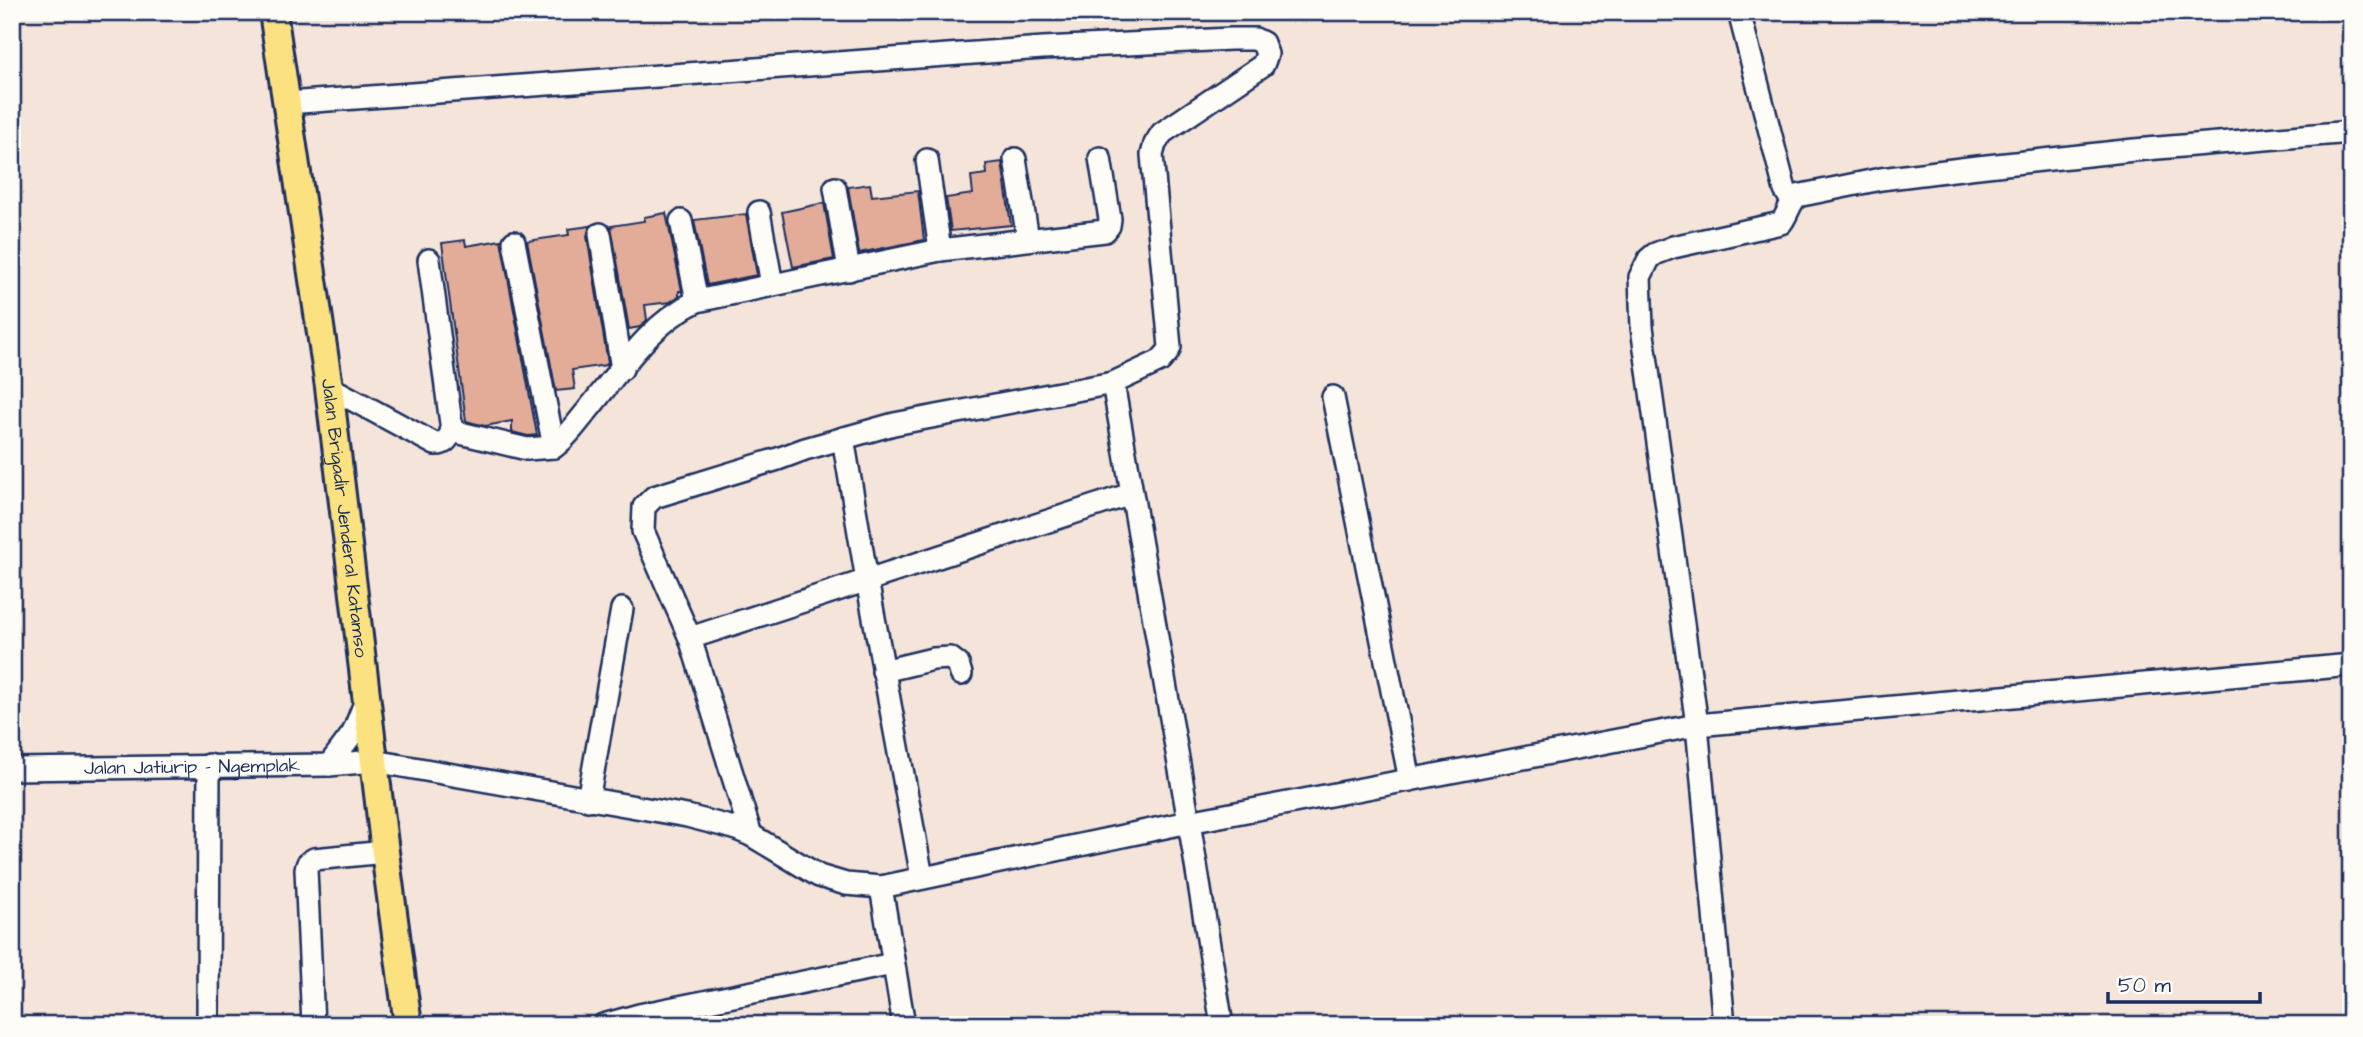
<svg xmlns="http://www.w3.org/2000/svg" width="2363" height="1037" font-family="'Architects Daughter',sans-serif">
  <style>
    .building { fill: #e3ac98; stroke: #1b2f5e; stroke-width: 2 }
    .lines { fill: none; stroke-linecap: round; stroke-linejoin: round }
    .minor-casing { stroke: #1b2f5e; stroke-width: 26 }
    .major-casing { stroke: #1b2f5e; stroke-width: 32 }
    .minor { stroke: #fdfcf7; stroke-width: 21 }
    .major { stroke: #fbe180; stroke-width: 26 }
    .labels { text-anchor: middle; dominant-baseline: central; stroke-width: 5; stroke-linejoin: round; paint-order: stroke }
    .street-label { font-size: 19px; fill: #1b2f5e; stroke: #fdfcf7 }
  </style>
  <rect width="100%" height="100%" fill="#f5e4da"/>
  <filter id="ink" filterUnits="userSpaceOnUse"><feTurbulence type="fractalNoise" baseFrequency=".0143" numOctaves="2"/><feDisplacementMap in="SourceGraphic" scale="14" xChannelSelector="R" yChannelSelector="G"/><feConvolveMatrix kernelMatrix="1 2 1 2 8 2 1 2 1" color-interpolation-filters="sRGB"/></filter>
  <g filter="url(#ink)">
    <g class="building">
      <path d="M1002,162L1011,225L951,231L946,198L973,194L971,176L987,174L986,164Z"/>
      <path d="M870,184L872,196L918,191L924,240L859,253L848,187Z"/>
      <path d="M824,203L834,259L793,267L782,212Z"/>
      <path d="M666,213L682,291H679V296L670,302L645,305L647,320L640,327L629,329L611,226L644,221V217Z"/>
      <path d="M746,214L757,275L707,285L694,220Z"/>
      <path d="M590,226L587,236L608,363L606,365L572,370L575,389L556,391L527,241L569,235L568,229Z"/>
      <path d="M465,240L466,246L501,240L537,435L528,436L512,432V421L485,426L466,421L442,243Z"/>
    </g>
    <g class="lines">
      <defs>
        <g id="minor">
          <path d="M1739,12L1785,190L1792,201"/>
          <path d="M287,103L1043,48L1231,39H1255L1263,43L1267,54L1263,65L1162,133L1155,144L1152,155L1170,347L1168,352L1160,361L1113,383L894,424L805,449L778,459L654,497L644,507L643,531L690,638L751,835"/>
          <path d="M1015,159L1028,239"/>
          <path d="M927,160L940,250"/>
          <path d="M835,188L849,270"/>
          <path d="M759,212L772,285"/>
          <path d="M681,221L697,301"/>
          <path d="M600,234L622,369"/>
          <path d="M1113,383L1189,822L1222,1025"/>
          <path d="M329,387L435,444C445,445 448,439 452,431L429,260"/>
          <path d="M1333,397L1410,780"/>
          <path d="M452,431L527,449L554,447L514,242"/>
          <path d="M843,438L867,580L922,877"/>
          <path d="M554,447C567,438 577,423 587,411C619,372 650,323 697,301L940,250L1105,231L1109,226L1110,219L1100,158"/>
          <path d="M690,638L1131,494"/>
          <path d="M883,671L933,659L950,658L958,664L961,674"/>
          <path d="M329,765L353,733L366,700"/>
          <path id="s1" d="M12,769L329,765L374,761L687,816L734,828L751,835L819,876L846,884L881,887L1189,822L1697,725L2351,665"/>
          <path d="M588,800L622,609"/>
          <path d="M881,887L904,1025"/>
          <path d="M208,1025L209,765"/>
          <path d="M313,1025L306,869L308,863L314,859L385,852"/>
          <path d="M603,1025L639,1015L893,964"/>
          <path d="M1724,1025L1697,725L1642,327L1640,277L1649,259L1655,254L1673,247L1781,223C1788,214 1789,204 1797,196L1881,179L1969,168L2134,150L2351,132"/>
        </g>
        <g id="major">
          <path id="s2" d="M273,12L329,387L385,852L408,1025"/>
        </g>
      </defs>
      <use href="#minor" class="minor-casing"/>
      <use href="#major" class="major-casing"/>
      <use href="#minor" class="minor"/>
      <use href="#major" class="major"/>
    </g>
  </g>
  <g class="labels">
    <g class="street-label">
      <text stroke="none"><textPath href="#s2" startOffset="511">Jalan Brigadir Jenderal Katamso</textPath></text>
      <text stroke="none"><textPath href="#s1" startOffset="180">Jalan Jatiurip - Ngemplak</textPath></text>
    </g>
  </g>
  <rect width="2363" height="1037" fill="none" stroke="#fdfcf7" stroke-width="42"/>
  <rect x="21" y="21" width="2321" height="995" fill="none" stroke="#1b2f5e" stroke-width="2.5" filter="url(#ink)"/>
  <path d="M2108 992v10h152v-10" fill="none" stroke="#1b2f5e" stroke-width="3.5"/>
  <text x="2118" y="992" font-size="21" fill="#1b2f5e" stroke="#fdfcf7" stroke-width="5" paint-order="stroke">50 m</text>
</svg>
